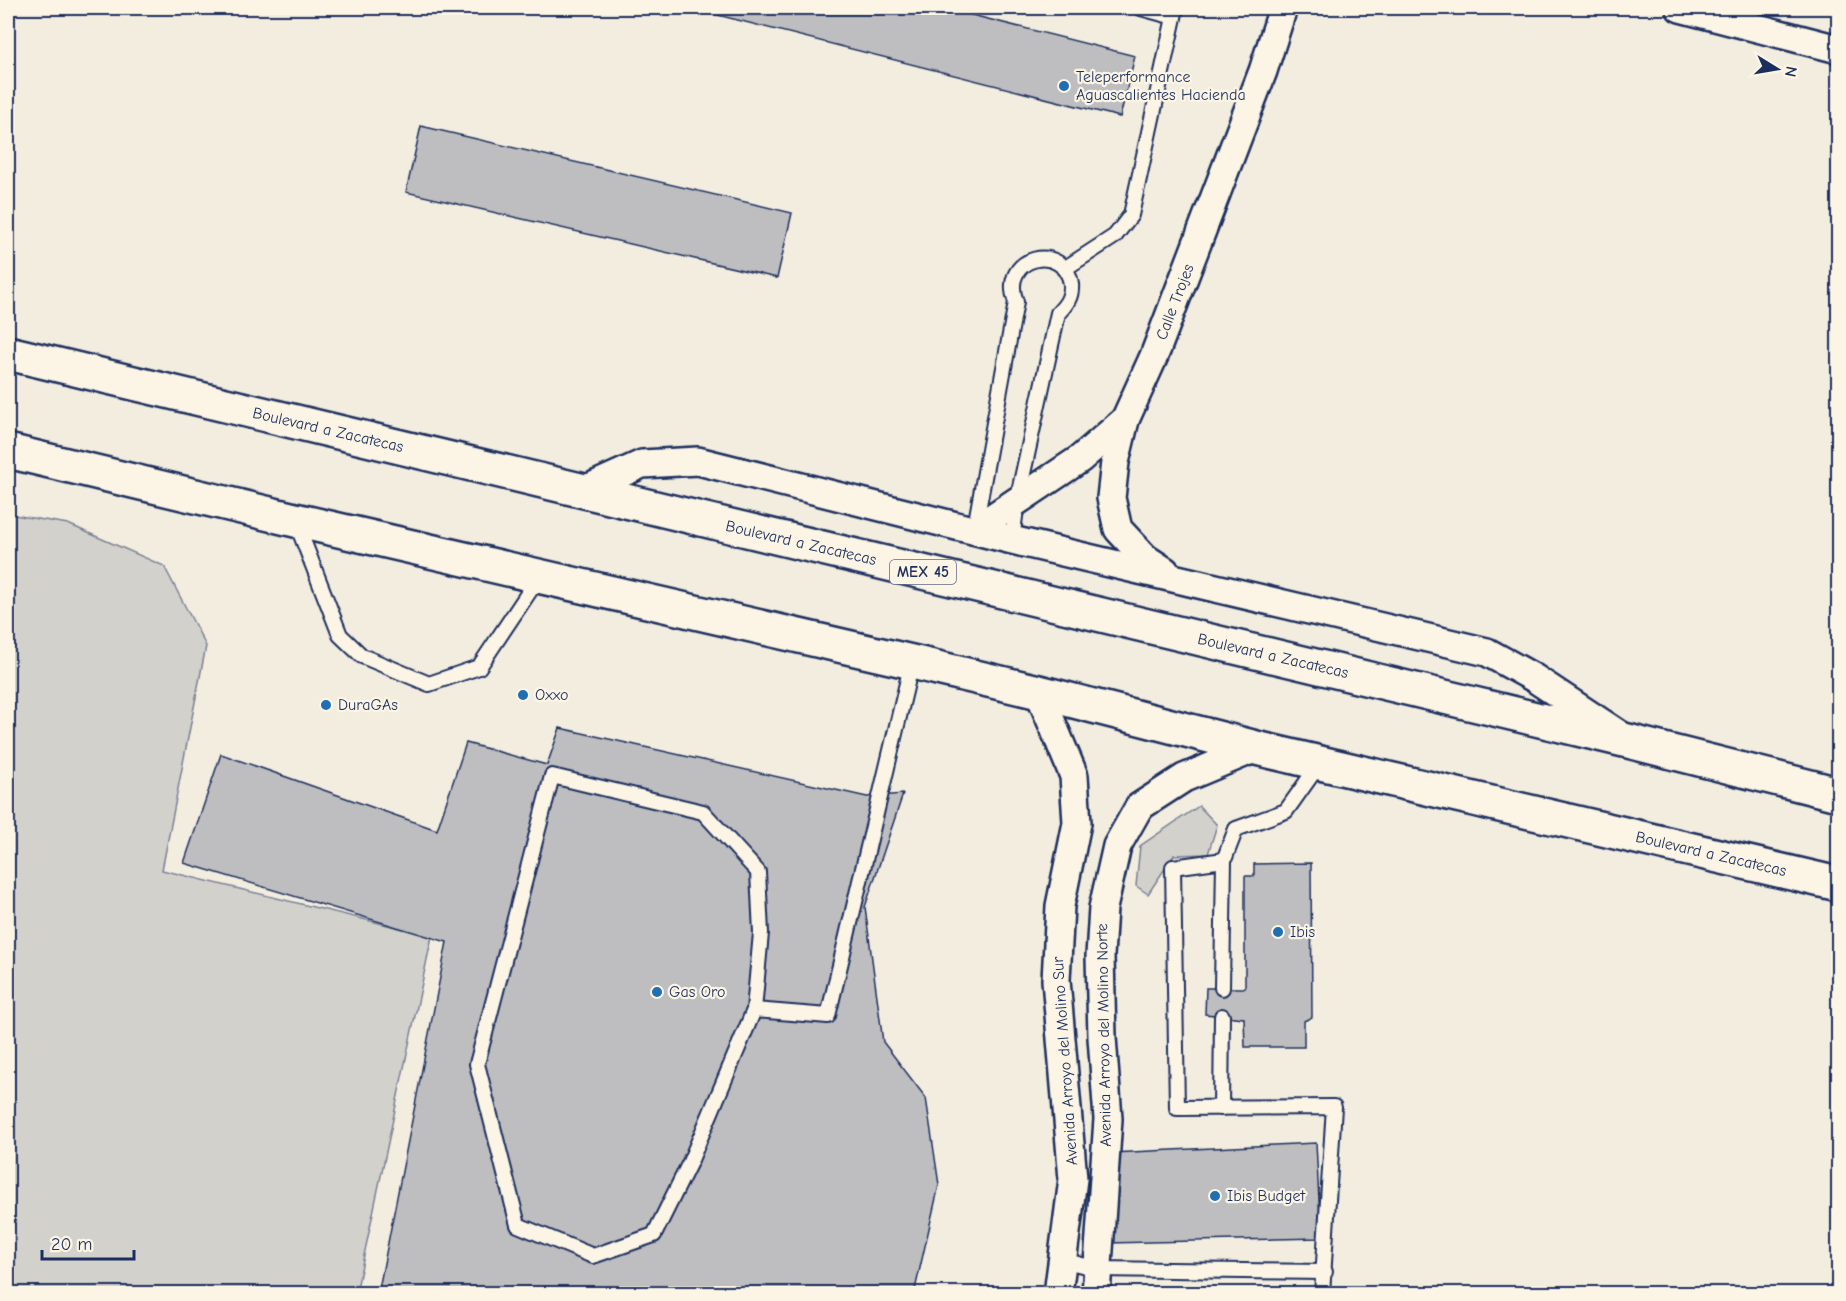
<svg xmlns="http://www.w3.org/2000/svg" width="1846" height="1301" font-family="'Comic Neue',sans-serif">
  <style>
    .green { fill: #d3d1cc; stroke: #778095; stroke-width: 1.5 }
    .building { fill: #bebec0; stroke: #1b2f5e; stroke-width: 1.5 }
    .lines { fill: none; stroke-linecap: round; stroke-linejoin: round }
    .lane-casing { stroke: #1b2f5e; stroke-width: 18 }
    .street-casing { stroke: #1b2f5e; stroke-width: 32 }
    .primary-casing { stroke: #1b2f5e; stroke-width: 38 }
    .lane { stroke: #fcf5e5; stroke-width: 14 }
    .street { stroke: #fcf5e5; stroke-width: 27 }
    .primary { stroke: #fcf5e5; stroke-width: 33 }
    .poi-dot { fill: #1f6fb2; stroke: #fcf5e5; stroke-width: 2 }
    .labels { text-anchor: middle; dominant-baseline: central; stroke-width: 4.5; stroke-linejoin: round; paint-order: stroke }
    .shield { fill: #fcf5e5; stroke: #5e6a86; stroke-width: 1.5 }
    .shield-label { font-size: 15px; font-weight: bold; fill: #1b2f5e }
    .poi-label { font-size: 16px; fill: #1b2f5e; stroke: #fcf5e5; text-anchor: start }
    .street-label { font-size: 16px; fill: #1b2f5e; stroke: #fcf5e5 }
  </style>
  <rect width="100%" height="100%" fill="#f3ede0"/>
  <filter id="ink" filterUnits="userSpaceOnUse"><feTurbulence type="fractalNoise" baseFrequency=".0167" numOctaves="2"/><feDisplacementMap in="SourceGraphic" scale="12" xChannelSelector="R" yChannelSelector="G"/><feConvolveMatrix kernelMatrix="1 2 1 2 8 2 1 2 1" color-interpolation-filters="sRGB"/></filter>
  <g filter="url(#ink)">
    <g class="green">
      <path d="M8,514L68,524L164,566L206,646L162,870L432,936L356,1293H8Z"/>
      <path d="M1199,806L1217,825L1208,854L1174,855L1148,894L1136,886L1140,846Z"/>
    </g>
    <g class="building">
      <path d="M690,8H944L1135,56L1120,117Z"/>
      <path d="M421,126L792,213L777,278L406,192Z"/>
      <path d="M560,728L867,797L903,794L865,907L883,1042L926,1098L939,1185L914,1294H378L447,942L184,863L221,754L437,830L466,743L547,765Z"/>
      <path d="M1311,863L1312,1017L1304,1021V1047H1245L1244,1018L1205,1014L1206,988H1245V876H1254V864Z"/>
      <path d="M1316,1143L1321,1238L1109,1243L1111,1153Z"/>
    </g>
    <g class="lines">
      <defs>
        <g id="lane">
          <path d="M1141,8L1174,17"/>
          <path d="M1064,269L1115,236L1131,215L1176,8"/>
          <path d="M296,522L340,635L362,656L429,684L479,667L539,577"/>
          <path d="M975,527L1016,302C998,255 1065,242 1071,284C1072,296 1067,304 1058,313L1017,501L1012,540"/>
          <path d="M1320,763L1286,811L1236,829L1224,860L1173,867L1177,1108L1334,1107L1322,1294"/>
          <path d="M552,776L703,812L758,872L761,933L754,1010L690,1162L654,1235L593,1256L518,1225L477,1064Z"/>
          <path d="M1222,988L1224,860"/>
          <path d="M754,1010L828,1016L912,662"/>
          <path d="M1221,1108L1222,1016"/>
          <path d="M1062,1260L1098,1269L1325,1272"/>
        </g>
        <g id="street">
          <path d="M1680,8L1838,49"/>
          <path d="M582,491L642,464L698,461L1012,540L1487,652L1534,678L1620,735"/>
          <path d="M974,530L1080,459L1125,420"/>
          <path d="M1165,571L1145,558L1118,529L1111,498L1115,462L1125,420L1154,356L1263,71L1283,8"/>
          <path d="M1039,692L1074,776L1077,823L1060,906L1056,980L1073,1179L1058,1294"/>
          <path d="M1096,1294L1108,1119L1102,1037L1100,956L1103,908L1117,846L1139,807L1184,778L1256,748"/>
        </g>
        <g id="primary">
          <path d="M8,353L1628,741L1838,794"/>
          <path d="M8,451L295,520L912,662L1039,692L1256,748L1838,884"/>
        </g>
      </defs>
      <use href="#lane" class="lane-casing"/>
      <use href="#street" class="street-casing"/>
      <use href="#primary" class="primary-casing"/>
      <use href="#lane" class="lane"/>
      <use href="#street" class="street"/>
      <use href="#primary" class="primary"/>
    </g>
  </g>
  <g class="poi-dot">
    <circle cx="1064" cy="86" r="6"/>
    <circle cx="523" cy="695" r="6"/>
    <circle cx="326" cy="705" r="6"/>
    <circle cx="1278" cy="932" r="6"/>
    <circle cx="657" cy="992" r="6"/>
    <circle cx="1215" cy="1196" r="6"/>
  </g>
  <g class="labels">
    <rect class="shield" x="890" y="560" width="66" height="24" rx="4.5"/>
    <g class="shield-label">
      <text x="923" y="572">MEX 45</text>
    </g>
    <g class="poi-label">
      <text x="1076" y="77">Teleperformance<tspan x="1076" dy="18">Aguascalientes Hacienda</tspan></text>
      <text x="535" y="695">Oxxo</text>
      <text x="338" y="705">DuraGAs</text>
      <text x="1290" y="932">Ibis</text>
      <text x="669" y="992">Gas Oro</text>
      <text x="1227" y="1196">Ibis Budget</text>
    </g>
    <g class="street-label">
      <text transform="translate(1175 302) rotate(-69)">Calle Trojes</text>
      <text transform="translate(328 430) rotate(13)">Boulevard a Zacatecas</text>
      <text transform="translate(801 543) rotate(13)">Boulevard a Zacatecas</text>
      <text transform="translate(1273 656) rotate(13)">Boulevard a Zacatecas</text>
      <text transform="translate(1711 854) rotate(13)">Boulevard a Zacatecas</text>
      <text transform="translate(1104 1035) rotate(-91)">Avenida Arroyo del Molino Norte</text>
      <text transform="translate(1065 1061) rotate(-94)">Avenida Arroyo del Molino Sur</text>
    </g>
  </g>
  <rect width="1846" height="1301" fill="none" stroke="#fcf5e5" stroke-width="30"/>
  <rect x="15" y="15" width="1816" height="1271" fill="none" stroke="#1b2f5e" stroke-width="2" filter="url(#ink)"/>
  <g transform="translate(1777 69) rotate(101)" stroke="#fcf5e5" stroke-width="4.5" paint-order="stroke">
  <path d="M0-4.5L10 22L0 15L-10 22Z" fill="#1b2f5e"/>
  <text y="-9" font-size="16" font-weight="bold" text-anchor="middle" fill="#1b2f5e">N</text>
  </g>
  <path d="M42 1250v9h92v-9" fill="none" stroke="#1b2f5e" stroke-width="3"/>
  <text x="51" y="1250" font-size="18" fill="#1b2f5e" stroke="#fcf5e5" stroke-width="4.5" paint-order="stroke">20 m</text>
</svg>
